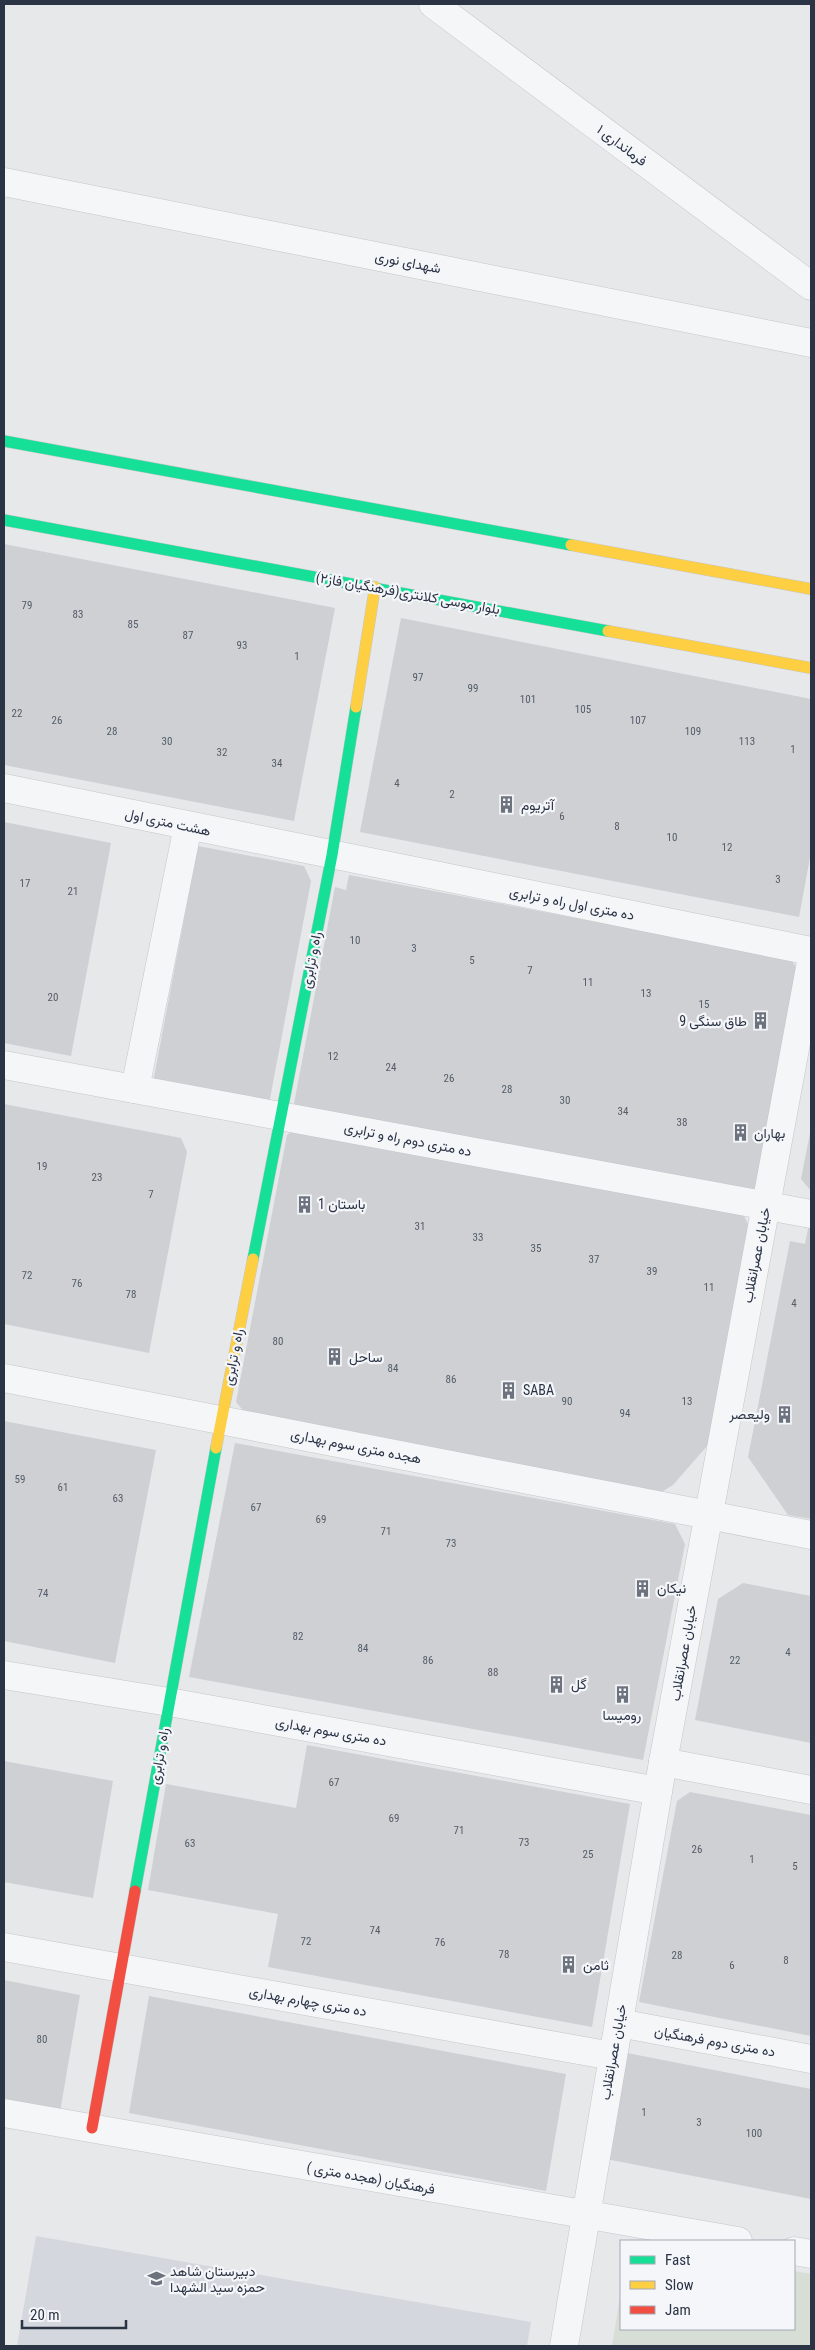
<svg xmlns="http://www.w3.org/2000/svg" width="815" height="2350" font-family="'Roboto Condensed',Vazirmatn,sans-serif">
  <style>
    .built { fill: #d4d7dd }
    .green { fill: #d6ded6 }
    .building { fill: #ced0d3 }
    .lines { fill: none; stroke-linecap: round; stroke-linejoin: round }
    .street-casing { stroke: #c4c6c8; stroke-width: 29 }
    .fast-casing { stroke: #c4c6c8; stroke-width: 12 }
    .slow-casing { stroke: #c4c6c8; stroke-width: 12 }
    .jam-casing { stroke: #c4c6c8; stroke-width: 12 }
    .street { stroke: #f5f6f7; stroke-width: 28 }
    .fast { stroke: #16e098; stroke-width: 11 }
    .slow { stroke: #ffcf43; stroke-width: 11 }
    .jam { stroke: #f24e42; stroke-width: 11 }
    .labels { text-anchor: middle; dominant-baseline: central; stroke-width: 4.5; stroke-linejoin: round; paint-order: stroke }
    .number-label { font-size: 11px; fill: #545c69 }
    .street-label { font-size: 14px; fill: #2b3445; stroke: #f4f6f9 }
    .poi-label { font-size: 14px; fill: #2b3445; stroke: #f4f6f9; text-anchor: start }
  </style>
  <rect width="100%" height="100%" fill="#e6e8ea"/>
  <path class="built" d="M36,2236L531,2322L527,2346H17Z"/>
  <path class="green" d="M794,2271L811,2274V2346H612L621,2291V2329H794Z"/>
  <g class="building">
    <path d="M4,544L335,608L294,821L4,765Z"/>
    <path d="M401,618L811,699V852L799,917L360,832Z"/>
    <path d="M4,822L111,843L71,1056L4,1043Z"/>
    <path d="M198,846L304,866L311,881L269,1104L153,1082Z"/>
    <path d="M349,875L791,959L800,974L757,1197L293,1109L335,887L346,890Z"/>
    <path d="M4,1104L181,1138L187,1152L149,1353L4,1324Z"/>
    <path d="M295,1129L743,1214L750,1228L708,1445L673,1485L660,1493L246,1414L236,1402L287,1135Z"/>
    <path d="M810,1133H811V1191L801,1179Z"/>
    <path d="M809,1224L811,1225V1519L788,1515L748,1457L790,1241L805,1244Z"/>
    <path d="M4,1421L156,1450L115,1663L4,1641Z"/>
    <path d="M235,1443L675,1524L685,1544L643,1760L189,1677Z"/>
    <path d="M743,1583L811,1596V1743L695,1720L718,1599Z"/>
    <path d="M307,1745L630,1804L592,2027L268,1967L278,1914L148,1890L166,1784L296,1808Z"/>
    <path d="M4,1761L113,1781L93,1898L4,1882Z"/>
    <path d="M690,1792L811,1815V2036L639,2002L677,1801Z"/>
    <path d="M4,1980L80,1995L60,2112L4,2101Z"/>
    <path d="M149,1996L566,2074L546,2191L129,2113Z"/>
    <path d="M627,2053L811,2089V2199L606,2159Z"/>
  </g>
  <g class="lines">
    <defs>
      <g id="street">
        <path d="M433,4L811,286"/>
        <path d="M4,182L811,343"/>
        <path d="M4,788L811,951"/>
        <path d="M4,1065L811,1214"/>
        <path d="M135,1089L188,826"/>
        <path d="M4,1378L811,1535"/>
        <path d="M4,1675L169,1702L658,1791"/>
        <path d="M663,1762L811,1790"/>
        <path d="M4,1947L612,2056"/>
        <path d="M619,2023L811,2059"/>
        <path d="M4,2113L738,2241"/>
        <path d="M794,2251L811,2254"/>
        <path d="M564,2346L663,1762L811,962"/>
      </g>
      <g id="fast">
        <path d="M4,441L571,545"/>
        <path d="M4,520L608,631"/>
        <path d="M253,1259L332,855L356,707"/>
        <path d="M135,1891L216,1448"/>
      </g>
      <g id="slow">
        <path d="M571,545L811,589"/>
        <path d="M608,631L811,668"/>
        <path d="M356,707L375,587"/>
        <path d="M216,1448L253,1259"/>
      </g>
      <path id="jam" d="M92,2128L135,1891"/>
    </defs>
    <use href="#street" class="street-casing"/>
    <use href="#fast" class="fast-casing"/>
    <use href="#slow" class="slow-casing"/>
    <use href="#jam" class="jam-casing"/>
    <use href="#street" class="street"/>
    <use href="#fast" class="fast"/>
    <use href="#slow" class="slow"/>
    <use href="#jam" class="jam"/>
  </g>
  <defs>
    <symbol id="building-bare" viewBox="-9 -9 18 18"><path d="M-4-6H4V6H1V3H-1V6H-4ZM-2.5-4.3h1.7v1.8h-1.7ZM.8-4.3h1.7v1.8H.8ZM-2.5-1h1.7V.8h-1.7ZM.8-1h1.7V.8H.8Z" fill="#6c737f" stroke="#f4f6f9" stroke-width="2.5" paint-order="stroke"/></symbol>
    <symbol id="school-bare" viewBox="-9 -9 18 18"><path d="M0-5L7-2L0 1L-7-2ZM-4 1L0 2.5L4 1V4Q0 6-4 4Z" fill="#6c737f" stroke="#f4f6f9" stroke-width="2.5" paint-order="stroke"/></symbol>
  </defs>
  <g fill-rule="evenodd">
    <use href="#building-bare" x="494" y="792" width="25" height="25"/>
    <use href="#building-bare" x="748" y="1008" width="25" height="25"/>
    <use href="#building-bare" x="728" y="1120" width="25" height="25"/>
    <use href="#building-bare" x="292" y="1192" width="25" height="25"/>
    <use href="#building-bare" x="322" y="1344" width="25" height="25"/>
    <use href="#building-bare" x="496" y="1378" width="25" height="25"/>
    <use href="#building-bare" x="772" y="1402" width="25" height="25"/>
    <use href="#building-bare" x="630" y="1576" width="25" height="25"/>
    <use href="#building-bare" x="544" y="1672" width="25" height="25"/>
    <use href="#building-bare" x="610" y="1682" width="25" height="25"/>
    <use href="#building-bare" x="556" y="1952" width="25" height="25"/>
    <use href="#school-bare" x="144" y="2266" width="25" height="25"/>
  </g>
  <g class="labels">
    <g class="number-label">
      <text x="27" y="605">79</text>
      <text x="78" y="614">83</text>
      <text x="133" y="624">85</text>
      <text x="188" y="635">87</text>
      <text x="242" y="645">93</text>
      <text x="297" y="656">1</text>
      <text x="418" y="677">97</text>
      <text x="473" y="688">99</text>
      <text x="528" y="699">101</text>
      <text x="583" y="709">105</text>
      <text x="17" y="713">22</text>
      <text x="57" y="720">26</text>
      <text x="638" y="720">107</text>
      <text x="112" y="731">28</text>
      <text x="693" y="731">109</text>
      <text x="167" y="741">30</text>
      <text x="747" y="741">113</text>
      <text x="793" y="749">1</text>
      <text x="222" y="752">32</text>
      <text x="277" y="763">34</text>
      <text x="397" y="783">4</text>
      <text x="452" y="794">2</text>
      <text x="562" y="816">6</text>
      <text x="617" y="826">8</text>
      <text x="672" y="837">10</text>
      <text x="727" y="847">12</text>
      <text x="778" y="879">3</text>
      <text x="25" y="883">17</text>
      <text x="73" y="891">21</text>
      <text x="355" y="940">10</text>
      <text x="414" y="948">3</text>
      <text x="472" y="960">5</text>
      <text x="530" y="970">7</text>
      <text x="588" y="982">11</text>
      <text x="646" y="993">13</text>
      <text x="53" y="997">20</text>
      <text x="704" y="1004">15</text>
      <text x="333" y="1056">12</text>
      <text x="391" y="1067">24</text>
      <text x="449" y="1078">26</text>
      <text x="507" y="1089">28</text>
      <text x="565" y="1100">30</text>
      <text x="623" y="1111">34</text>
      <text x="682" y="1122">38</text>
      <text x="42" y="1166">19</text>
      <text x="97" y="1177">23</text>
      <text x="151" y="1194">7</text>
      <text x="420" y="1226">31</text>
      <text x="478" y="1237">33</text>
      <text x="536" y="1248">35</text>
      <text x="594" y="1259">37</text>
      <text x="652" y="1271">39</text>
      <text x="27" y="1275">72</text>
      <text x="77" y="1283">76</text>
      <text x="709" y="1287">11</text>
      <text x="131" y="1294">78</text>
      <text x="794" y="1303">4</text>
      <text x="278" y="1341">80</text>
      <text x="393" y="1368">84</text>
      <text x="451" y="1379">86</text>
      <text x="567" y="1401">90</text>
      <text x="687" y="1401">13</text>
      <text x="625" y="1413">94</text>
      <text x="20" y="1479">59</text>
      <text x="63" y="1487">61</text>
      <text x="118" y="1498">63</text>
      <text x="256" y="1507">67</text>
      <text x="321" y="1519">69</text>
      <text x="386" y="1531">71</text>
      <text x="451" y="1543">73</text>
      <text x="43" y="1593">74</text>
      <text x="298" y="1636">82</text>
      <text x="363" y="1648">84</text>
      <text x="788" y="1652">4</text>
      <text x="428" y="1660">86</text>
      <text x="735" y="1660">22</text>
      <text x="493" y="1672">88</text>
      <text x="334" y="1782">67</text>
      <text x="394" y="1818">69</text>
      <text x="459" y="1830">71</text>
      <text x="524" y="1842">73</text>
      <text x="190" y="1843">63</text>
      <text x="697" y="1849">26</text>
      <text x="588" y="1854">25</text>
      <text x="752" y="1859">1</text>
      <text x="795" y="1866">5</text>
      <text x="375" y="1930">74</text>
      <text x="306" y="1941">72</text>
      <text x="440" y="1942">76</text>
      <text x="504" y="1954">78</text>
      <text x="677" y="1955">28</text>
      <text x="786" y="1960">8</text>
      <text x="732" y="1965">6</text>
      <text x="42" y="2039">80</text>
      <text x="644" y="2112">1</text>
      <text x="699" y="2122">3</text>
      <text x="754" y="2133">100</text>
    </g>
    <g class="street-label">
      <text transform="translate(622 145) rotate(37)">فرمانداری ۱</text>
      <text transform="translate(408 262) rotate(11)">شهدای نوری</text>
      <text transform="translate(408 593) rotate(10)">بلوار موسی کلانتری(فرهنگیان فاز۲)</text>
      <text transform="translate(168 822) rotate(12)">هشت متری اول</text>
      <text transform="translate(572 903) rotate(11)">ده متری اول راه و ترابری</text>
      <text transform="translate(311 960) rotate(-79)">راه و ترابری</text>
      <text transform="translate(408 1139) rotate(11)">ده متری دوم راه و ترابری</text>
      <text transform="translate(756 1255) rotate(-79)">خیابان عصرانقلاب</text>
      <text transform="translate(233 1357) rotate(-79)">راه و ترابری</text>
      <text transform="translate(356 1446) rotate(11)">هجده متری سوم بهداری</text>
      <text transform="translate(683 1653) rotate(-80)">خیابان عصرانقلاب</text>
      <text transform="translate(331 1731) rotate(10)">ده متری سوم بهداری</text>
      <text transform="translate(159 1756) rotate(-80)">راه و ترابری</text>
      <text transform="translate(308 2001) rotate(10)">ده متری چهارم بهداری</text>
      <text transform="translate(715 2041) rotate(10)">ده متری دوم فرهنگیان</text>
      <text transform="translate(613 2052) rotate(-80)">خیابان عصرانقلاب</text>
      <text transform="translate(371 2178) rotate(10)">فرهنگیان (هجده متری )</text>
    </g>
    <g class="poi-label">
      <text x="521" y="805">آتریوم</text>
      <text x="747" y="1021" text-anchor="end">طاق سنگی 9</text>
      <text x="754" y="1133">بهاران</text>
      <text x="318" y="1204">باستان 1</text>
      <text x="349" y="1357">ساحل</text>
      <text x="523" y="1390">SABA</text>
      <text x="770" y="1414" text-anchor="end">ولیعصر</text>
      <text x="657" y="1588">نیکان</text>
      <text x="571" y="1684">گل</text>
      <text x="622" y="1715" text-anchor="middle">رومیسا</text>
      <text x="583" y="1965">ثامن</text>
      <text x="170" y="2271">دبیرستان شاهد<tspan x="170" dy="16">حمزه سید الشهدا</tspan></text>
    </g>
  </g>
  <rect width="815" height="2350" fill="none" stroke="#2b3445" stroke-width="10"/>
  <rect x="620" y="2240" width="175" height="90" fill="#f4f6f9" stroke="#a4a8b1"/>
  <rect x="630" y="2256" width="25" height="8" fill="#16e098" stroke="#a4a8b1"/>
  <text x="665" y="2265" font-size="15" fill="#2b3445">Fast</text>
  <rect x="630" y="2281" width="25" height="8" fill="#ffcf43" stroke="#a4a8b1"/>
  <text x="665" y="2290" font-size="15" fill="#2b3445">Slow</text>
  <rect x="630" y="2306" width="25" height="8" fill="#f24e42" stroke="#a4a8b1"/>
  <text x="665" y="2315" font-size="15" fill="#2b3445">Jam</text>
  <path d="M22 2320v8h104v-8" fill="none" stroke="#2b3445" stroke-width="2.5"/>
  <text x="30" y="2320" font-size="15" fill="#2b3445" stroke="#f4f6f9" stroke-width="4" paint-order="stroke">20 m</text>
</svg>
